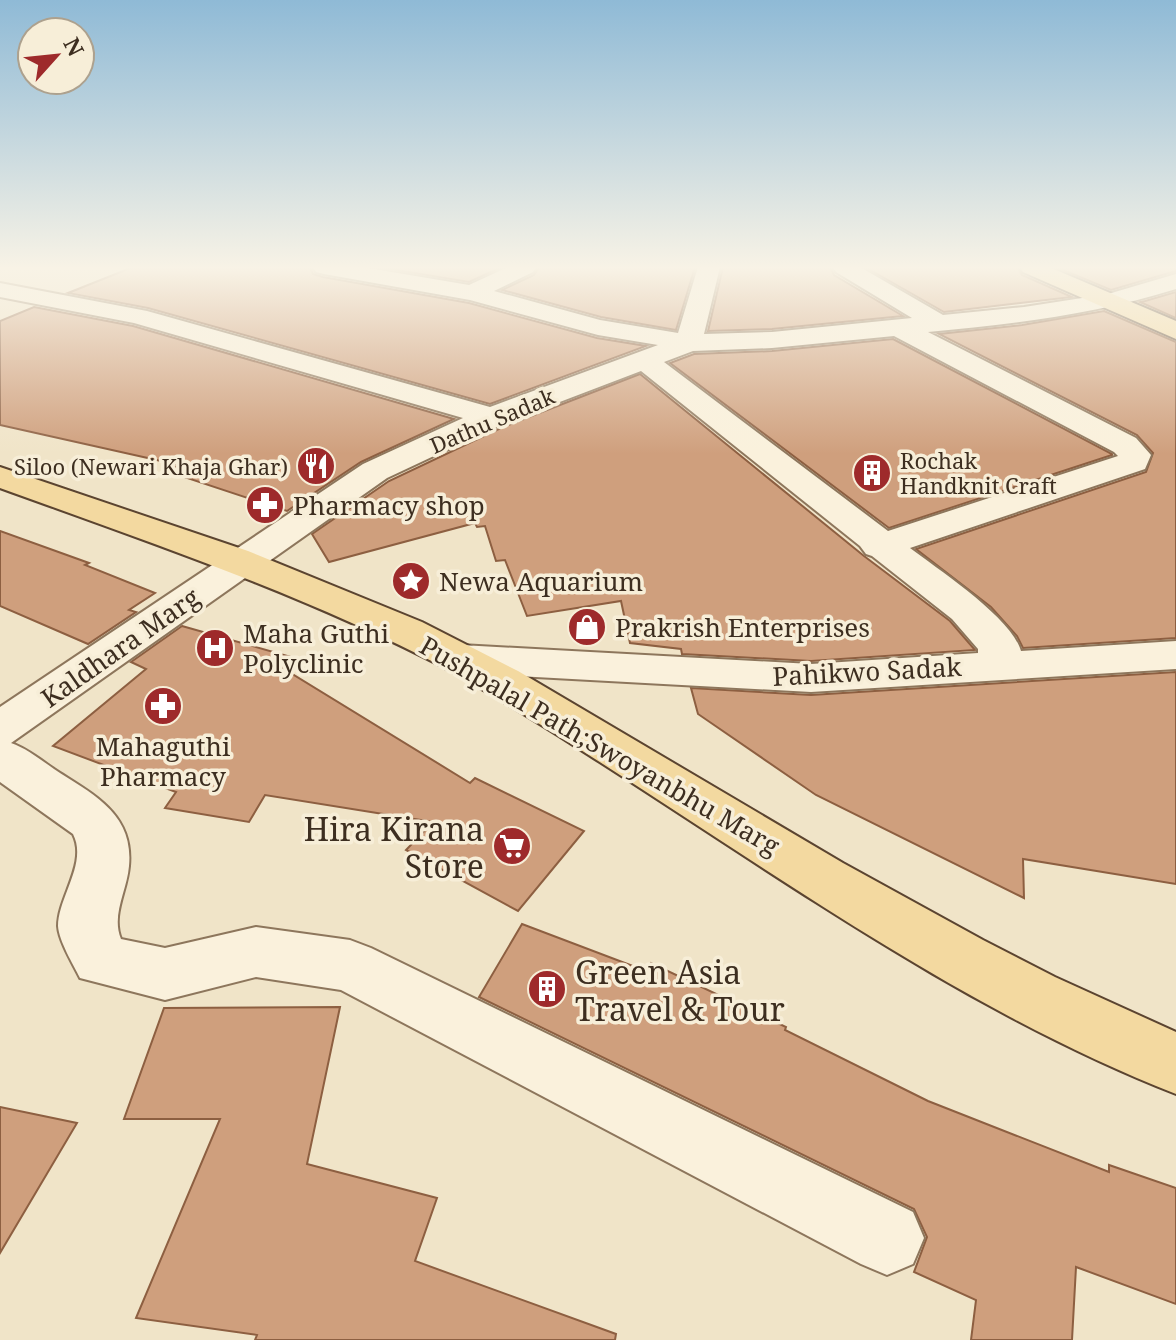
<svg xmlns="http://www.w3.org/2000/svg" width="1176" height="1340" font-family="'Noto Serif',serif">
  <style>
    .building { fill: #cf9f7d; stroke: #8d5f41; stroke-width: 2 }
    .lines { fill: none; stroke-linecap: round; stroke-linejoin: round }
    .minor-casing { stroke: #8d765c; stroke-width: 4 }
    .major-casing { stroke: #5b4430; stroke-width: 4 }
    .minor { fill: #faf1dc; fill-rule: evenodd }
    .major { fill: #f3d9a0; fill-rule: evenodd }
    .labels { text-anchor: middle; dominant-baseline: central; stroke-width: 7; stroke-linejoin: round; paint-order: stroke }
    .far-street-label { font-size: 22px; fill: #3d2e20; stroke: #f7eed8 }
    .far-poi-label { font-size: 22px; fill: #3d2e20; stroke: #f7eed8; text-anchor: start }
    .poi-label { font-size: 26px; fill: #3d2e20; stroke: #f7eed8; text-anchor: start }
    .street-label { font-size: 26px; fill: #3d2e20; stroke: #f7eed8 }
    .near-poi-label { font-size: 32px; fill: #3d2e20; stroke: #f7eed8; text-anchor: end }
  </style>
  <rect width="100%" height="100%" fill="#f0e4c8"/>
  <g class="building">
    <path d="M133,267H310L313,274L323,277L469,303L597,338L646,346L490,404L148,308L68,293Z"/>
    <path d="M378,267H502L469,282Z"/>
    <path d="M539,267H695L676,330L601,317L502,290L534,275Z"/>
    <path d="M723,267H830L834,275L903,316L772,329L708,331Z"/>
    <path d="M865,267H1017L1022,275L1072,297L944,312Z"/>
    <path d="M1056,267H1176V271L1111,290Z"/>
    <path d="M1176,292V318L1140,302L1145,301Z"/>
    <path d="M34,307L133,326L454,419L361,462L287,511L169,472L179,465L0,425V321Z"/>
    <path d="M1104,311L1176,342V638L1023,648L1017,636L991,607L916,549L1146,472L1153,453L1137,435L939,334L1022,325Z"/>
    <path d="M893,339L1112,454V455L889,528L670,363L694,354L772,351Z"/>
    <path d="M640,374L864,556L950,621L975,650L811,661L682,654L681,649L630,643L621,601L527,616L505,560L496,561L485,526L477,527L475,523L329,562L312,534L389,481L503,427Z"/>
    <path d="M0,531L89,563L85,565L155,593L129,610L136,612L88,644L0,606Z"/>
    <path d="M182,626L291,657L281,667L470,783L475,778L584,831L518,911L406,850L433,822L265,795L249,822L165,808L176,792L53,746L146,669L131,662Z"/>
    <path d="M1176,672V884L1023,859L1024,898L816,795L698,714L691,688L811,695Z"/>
    <path d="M522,924L646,971L651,963L786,1027L785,1030L928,1101L1109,1172V1165L1176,1188V1304L1076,1267L1072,1340H971L976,1300L914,1272L927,1237L914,1209L479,997Z"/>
    <path d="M340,1007L307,1164L437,1198L415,1261L616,1334L615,1340H255L257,1335L136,1318L220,1119H124L164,1008Z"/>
    <path d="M0,1107L77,1123L0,1253Z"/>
  </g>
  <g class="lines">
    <defs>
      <path id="minor" d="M313,267H362L469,285L508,267H536L533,272L494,291L600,320L678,333L698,267H720L704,334L772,332L912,318L836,272L833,267H860L943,315L1024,307L1108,294L1176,274V289C1092,315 1014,324 928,332L1136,438L1151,455L1145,469L910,548C939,570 1011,617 1021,651L1176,641V669L811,692L461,673L446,669L439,659L446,649L461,645L811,664L978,653V649L952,619L872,556L866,554L860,546L641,371L502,424L387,478L11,743C26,748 41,760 54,769C92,794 134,813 129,866C127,891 111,915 121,939L165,948L256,927L350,940L371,948L913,1212L924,1238L913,1264L887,1275L861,1264L341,990L256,977L165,1000L80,978C73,964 59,941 58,926C58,897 88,863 73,834L0,782V707L363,464L463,418L134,323L0,297V283L147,311L490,407L658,345L598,335L470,300L324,274L316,272ZM894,336L1114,452L1118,456L888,531L664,362L693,351L772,348Z"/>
      <g id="major">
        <path d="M1020,267H1049L1176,321V339L1023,272Z"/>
        <path d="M0,467L248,551L422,622L518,671L843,863L983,940L1055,977L1176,1032V1094C913,991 690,807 447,669C303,594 152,543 0,488Z"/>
      </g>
    </defs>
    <use href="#minor" class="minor-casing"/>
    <use href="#major" class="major-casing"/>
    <use href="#minor" class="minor"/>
    <use href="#major" class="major"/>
  </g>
  <linearGradient id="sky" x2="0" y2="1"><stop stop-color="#8fbad6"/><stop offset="0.59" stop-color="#f8f3e6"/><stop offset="1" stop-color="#f8f3e6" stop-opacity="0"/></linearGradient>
  <rect width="1176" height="454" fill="url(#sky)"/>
  <defs>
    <symbol id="restaurant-disc" viewBox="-11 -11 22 22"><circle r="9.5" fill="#9e2a2b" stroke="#f7eed8"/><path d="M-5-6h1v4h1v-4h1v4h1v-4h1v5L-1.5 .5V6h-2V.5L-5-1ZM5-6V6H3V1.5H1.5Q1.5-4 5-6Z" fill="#fff"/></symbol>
    <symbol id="building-disc" viewBox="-11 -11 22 22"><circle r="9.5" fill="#9e2a2b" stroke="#f7eed8"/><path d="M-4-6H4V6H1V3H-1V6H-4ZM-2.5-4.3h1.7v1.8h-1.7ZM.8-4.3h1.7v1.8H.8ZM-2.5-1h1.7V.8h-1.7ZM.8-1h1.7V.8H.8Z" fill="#fff"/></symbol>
    <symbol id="pharmacy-disc" viewBox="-11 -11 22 22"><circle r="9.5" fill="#9e2a2b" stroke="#f7eed8"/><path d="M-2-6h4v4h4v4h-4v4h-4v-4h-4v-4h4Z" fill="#fff"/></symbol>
    <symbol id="sight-disc" viewBox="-11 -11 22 22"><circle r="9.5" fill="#9e2a2b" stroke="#f7eed8"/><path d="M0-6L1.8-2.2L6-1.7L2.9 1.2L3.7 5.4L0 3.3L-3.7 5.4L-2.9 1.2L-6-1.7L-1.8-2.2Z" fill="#fff"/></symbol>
    <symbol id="shop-disc" viewBox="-11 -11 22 22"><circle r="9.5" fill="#9e2a2b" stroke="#f7eed8"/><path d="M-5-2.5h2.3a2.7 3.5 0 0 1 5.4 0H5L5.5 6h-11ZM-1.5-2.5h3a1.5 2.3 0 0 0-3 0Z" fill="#fff"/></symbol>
    <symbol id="hospital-disc" viewBox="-11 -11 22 22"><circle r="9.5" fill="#9e2a2b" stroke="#f7eed8"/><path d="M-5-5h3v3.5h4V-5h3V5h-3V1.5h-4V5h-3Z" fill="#fff"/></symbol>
    <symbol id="supermarket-disc" viewBox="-11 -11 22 22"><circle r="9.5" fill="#9e2a2b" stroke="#f7eed8"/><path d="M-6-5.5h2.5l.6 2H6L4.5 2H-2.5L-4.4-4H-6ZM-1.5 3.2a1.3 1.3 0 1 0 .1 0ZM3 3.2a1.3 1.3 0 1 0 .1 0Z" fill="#fff"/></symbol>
  </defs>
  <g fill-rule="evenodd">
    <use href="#restaurant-disc" x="294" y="444" width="44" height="44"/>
    <use href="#building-disc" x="850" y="451" width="44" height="44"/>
    <use href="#pharmacy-disc" x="243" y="483" width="44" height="44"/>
    <use href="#sight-disc" x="389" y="559" width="44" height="44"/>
    <use href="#shop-disc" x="565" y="605" width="44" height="44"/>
    <use href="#hospital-disc" x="193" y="626" width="44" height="44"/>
    <use href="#pharmacy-disc" x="141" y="684" width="44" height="44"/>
    <use href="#supermarket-disc" x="490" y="824" width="44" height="44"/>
    <use href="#building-disc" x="525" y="967" width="44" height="44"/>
  </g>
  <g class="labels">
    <g class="far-street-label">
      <text transform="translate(492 420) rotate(-23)">Dathu Sadak</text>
    </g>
    <g class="far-poi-label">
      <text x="900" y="460">Rochak<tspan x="900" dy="25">Handknit Craft</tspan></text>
      <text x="288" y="466" text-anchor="end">Siloo (Newari Khaja Ghar)</text>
    </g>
    <g class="poi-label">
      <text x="293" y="505">Pharmacy shop</text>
      <text x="439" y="581">Newa Aquarium</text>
      <text x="615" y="627">Prakrish Enterprises</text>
      <text x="243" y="633">Maha Guthi<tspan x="243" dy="30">Polyclinic</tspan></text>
      <text x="163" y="746" text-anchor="middle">Mahaguthi<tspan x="163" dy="30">Pharmacy</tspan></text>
    </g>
    <g class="street-label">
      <text transform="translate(120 647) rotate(-35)">Kaldhara Marg</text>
      <text transform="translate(867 671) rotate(-3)">Pahikwo Sadak</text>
      <text transform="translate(600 745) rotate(30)">Pushpalal Path;Swoyanbhu Marg</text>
    </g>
    <g class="near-poi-label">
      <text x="484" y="828">Hira Kirana<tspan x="484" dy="37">Store</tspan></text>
      <text x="575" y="971" text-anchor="start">Green Asia<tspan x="575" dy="37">Travel &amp; Tour</tspan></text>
    </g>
  </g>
  <g transform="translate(56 56) rotate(63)"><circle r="38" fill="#f7eed8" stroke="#ada18e" stroke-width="2"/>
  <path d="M0-6L14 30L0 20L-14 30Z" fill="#9e2a2b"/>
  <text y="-12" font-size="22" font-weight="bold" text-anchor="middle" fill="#3d2e20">N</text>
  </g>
</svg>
